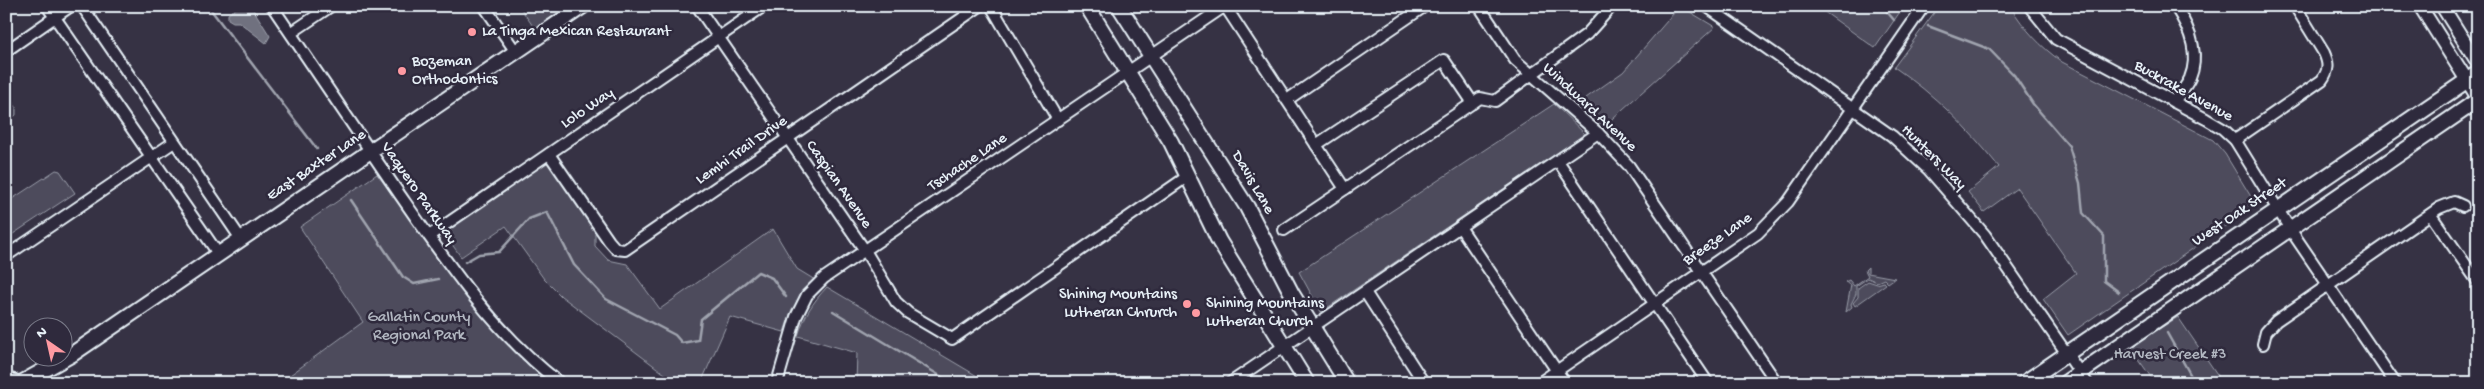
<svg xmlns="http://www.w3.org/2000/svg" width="2484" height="389" font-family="'Gochi Hand',sans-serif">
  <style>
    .green { fill: #4d4b5c; stroke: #9a9eaa }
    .water { fill: #70717f; stroke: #a0a4af }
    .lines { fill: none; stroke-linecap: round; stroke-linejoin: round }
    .stream { stroke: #a0a4af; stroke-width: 2.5 }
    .minor-casing { stroke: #e8f1f8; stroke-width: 14 }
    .tertiary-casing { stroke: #e8f1f8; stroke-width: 16 }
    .secondary-casing { stroke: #e8f1f8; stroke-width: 18 }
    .minor { stroke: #2f2a3d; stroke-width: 10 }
    .tertiary { stroke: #2f2a3d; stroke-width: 12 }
    .secondary { stroke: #2f2a3d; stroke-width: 14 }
    .poi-dot { fill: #ff9aa2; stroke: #2f2a3d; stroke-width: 2 }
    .labels { text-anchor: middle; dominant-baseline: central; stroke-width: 5; stroke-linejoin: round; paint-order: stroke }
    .poi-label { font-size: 16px; fill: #e8f1f8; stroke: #2f2a3d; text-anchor: start }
    .street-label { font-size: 16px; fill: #e8f1f8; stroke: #2f2a3d }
    .park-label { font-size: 16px; fill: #b2b7c1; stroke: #2f2a3d }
  </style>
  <rect width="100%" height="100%" fill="#363244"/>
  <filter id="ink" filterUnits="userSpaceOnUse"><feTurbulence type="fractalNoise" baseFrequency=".02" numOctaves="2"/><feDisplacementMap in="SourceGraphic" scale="10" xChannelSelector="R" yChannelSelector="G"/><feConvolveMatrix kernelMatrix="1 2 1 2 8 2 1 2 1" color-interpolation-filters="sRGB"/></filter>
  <g filter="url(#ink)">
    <g class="green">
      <path d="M519,6H568L535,29Z"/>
      <path d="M1680,6L1715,27L1604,126L1576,105L1623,72Z"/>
      <path d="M1816,6H1904L1875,48Z"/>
      <path d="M1939,6H2010C2025,30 2040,46 2062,62L2213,140L2225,154L2256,205L2068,335L2043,299L2076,273L2017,188L1984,212L1968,192L1999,167C1969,129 1934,94 1894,67Z"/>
      <path d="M6,92L16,107V115L6,122Z"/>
      <path d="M1554,104L1585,134L1321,312L1299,272Z"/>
      <path d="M548,159L595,229V246L608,260L627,264L660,309L773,229L797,269L815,280L792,309L784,332L730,317L701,383H677L561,296L544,279L506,226L461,257L444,233Z"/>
      <path d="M56,170L60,171L75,193L7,238L6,203Z"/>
      <path d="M377,174C431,248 483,322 552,383H279L363,322L300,227Z"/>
      <path d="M1868,267V273L1895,278L1888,283L1884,279L1877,282L1868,278L1856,286V294L1851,304L1852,307L1846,312L1851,285L1845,282L1849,280L1854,286L1868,276L1865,270Z"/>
      <path d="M1868,281L1877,284L1884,282L1886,284L1855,306L1853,303L1858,297V288Z"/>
      <path d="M827,287L989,383H856L857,353L798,336C804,316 812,303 827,287Z"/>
      <path d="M2178,317L2223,383H2155L2130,347Z"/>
    </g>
    <path class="water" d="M240,6H251L270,36L266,43L239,22H233L228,19V14Z"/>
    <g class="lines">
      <g class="stream">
        <path d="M208,6L317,149"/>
        <path d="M1882,6L1894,20"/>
        <path d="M1928,26L1989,49L2014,75L2033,104L2069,146L2080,183L2083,213L2104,236V281L2119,292"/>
        <path d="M351,200L403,277L414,284L438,279"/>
        <path d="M465,262L479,254L499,252L529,219L547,212L574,265L606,299L675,335L682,343L698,340L701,319L758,272L772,278L786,297"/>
        <path d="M833,311L952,383"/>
        <path d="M2167,333L2195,383"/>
      </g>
      <defs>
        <g id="minor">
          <path d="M47,6L219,255"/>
          <path d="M82,6L241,239"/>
          <path d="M272,6C314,68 356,130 398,192C445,260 493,332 560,383"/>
          <path d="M484,6L516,52"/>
          <path d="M697,6L866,252L896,302L908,313L952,339L1188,176"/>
          <path d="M991,6L1058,120"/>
          <path d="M1225,6L1345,189L1480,98L1495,101L1587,34L1612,6"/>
          <path d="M1479,6L1515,60L1598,133L1629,166L1777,383"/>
          <path d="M1706,6L1892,136L1928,169L1985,235L2087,383"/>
          <path d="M2029,6L2056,39L2206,119L2223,129L2235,140L2290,229L2395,383"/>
          <path d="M291,33L331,6"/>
          <path d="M6,51L71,6"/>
          <path d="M1287,100L1425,6"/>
          <path d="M2174,102C2179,94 2186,87 2190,78C2200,54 2189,27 2175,6"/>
          <path d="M2235,140L2322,80C2329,70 2329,64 2324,53L2295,6"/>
          <path d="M1316,145L1444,60L1473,103"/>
          <path d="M549,154L609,241L616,249L625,250L980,6"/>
          <path d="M1558,161L1708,383"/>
          <path d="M2431,215L2478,282"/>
          <path d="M1460,227L1565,383"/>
          <path d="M1284,230L1345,189"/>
          <path d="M429,236L764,6"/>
          <path d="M6,256L174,142"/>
          <path d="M1365,292L1424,383"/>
          <path d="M2263,344L2266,332L2276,321L2439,208L2454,202L2463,206"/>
          <path d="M777,383L796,317L807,295L824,278L1225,6"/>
          <path d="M1230,383L1598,133"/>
          <path d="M1539,383L1758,233L1788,202L1924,6"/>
        </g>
        <g id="tertiary">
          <path d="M2420,6L2478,98"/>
          <path d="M2442,6L2478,63"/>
        </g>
        <g id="secondary">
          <path d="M1087,6L1171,142L1219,241L1307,383"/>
          <path d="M1119,6L1247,207L1292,294L1347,383"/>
          <path d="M6,380L18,383"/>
          <path d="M21,383L71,355L583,6"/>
          <path d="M2024,383L2478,73"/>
          <path d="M2065,383L2478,100"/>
        </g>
      </defs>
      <use href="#minor" class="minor-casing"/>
      <use href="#tertiary" class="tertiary-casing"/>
      <use href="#secondary" class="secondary-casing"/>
      <use href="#minor" class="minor"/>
      <use href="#tertiary" class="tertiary"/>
      <use href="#secondary" class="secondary"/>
    </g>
  </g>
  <g class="poi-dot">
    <circle cx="472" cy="32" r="5"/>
    <circle cx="402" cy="71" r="5"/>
    <circle cx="1187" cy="304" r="5"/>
    <circle cx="1196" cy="313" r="5"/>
  </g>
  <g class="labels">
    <g class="poi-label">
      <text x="482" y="32">La Tinga Mexican Restaurant</text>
      <text x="412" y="62">Bozeman<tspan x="412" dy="18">Orthodontics</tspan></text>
      <text x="1177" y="295" text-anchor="end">Shining Mountains<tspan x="1177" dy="18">Lutheran Chrurch</tspan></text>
      <text x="1206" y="304">Shining Mountains<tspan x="1206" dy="18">Lutheran Church</tspan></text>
    </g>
    <g class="street-label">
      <text transform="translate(2183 92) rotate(29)">Buckrake Avenue</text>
      <text transform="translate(1589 108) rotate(43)">Windward Avenue</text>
      <text transform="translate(588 109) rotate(-34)">Lolo Way</text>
      <text transform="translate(742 151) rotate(-35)">Lemhi Trail Drive</text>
      <text transform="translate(1933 158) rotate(45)">Hunters Way</text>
      <text transform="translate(968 163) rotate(-34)">Tschache Lane</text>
      <text transform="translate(317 166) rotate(-34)">East Baxter Lane</text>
      <text transform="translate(1252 183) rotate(60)">Davis Lane</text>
      <text transform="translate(838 185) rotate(55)">Caspian Avenue</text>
      <text transform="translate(418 194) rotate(55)">Vaquero Parkway</text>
      <text transform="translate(2240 213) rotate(-34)">West Oak Street</text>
      <text transform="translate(1718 240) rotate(-35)">Breeze Lane</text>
    </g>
    <g class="park-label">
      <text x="419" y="318">Gallatin County<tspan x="419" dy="18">Regional Park</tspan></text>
      <text x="2170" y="355">Harvest Creek #3</text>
    </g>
  </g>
  <rect width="2484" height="389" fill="none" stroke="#2f2a3d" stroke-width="25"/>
  <rect x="12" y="12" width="2459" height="364" fill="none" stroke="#e8f1f8" stroke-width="2" filter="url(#ink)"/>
  <g transform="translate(48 342) rotate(326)"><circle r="24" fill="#2f2a3d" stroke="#797a88"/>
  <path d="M0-4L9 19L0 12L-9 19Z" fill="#ff9aa2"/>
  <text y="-8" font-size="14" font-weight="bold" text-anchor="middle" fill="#e8f1f8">N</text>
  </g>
</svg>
